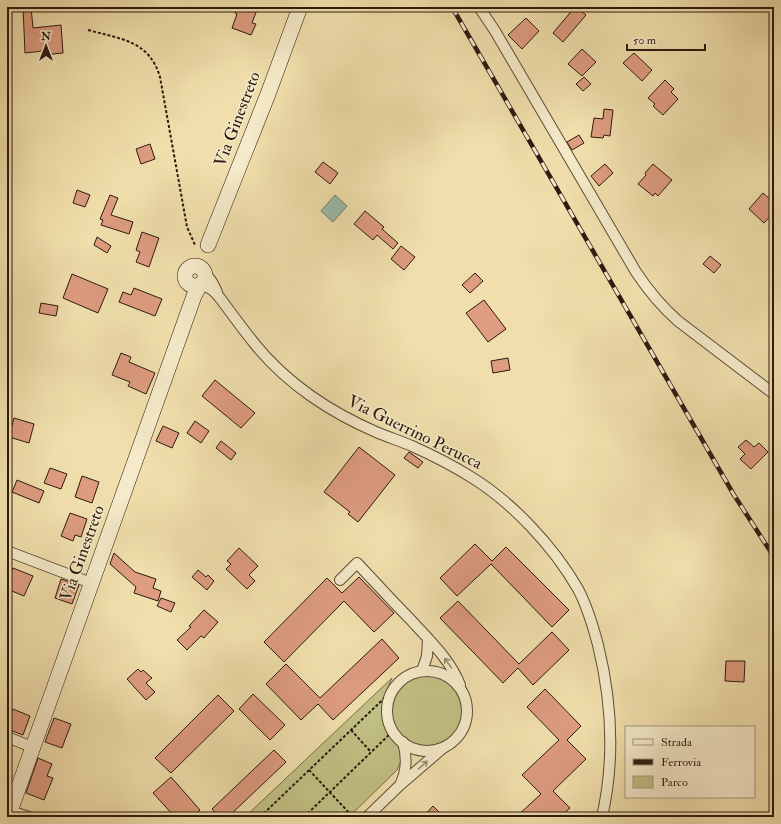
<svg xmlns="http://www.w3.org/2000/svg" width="781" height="824" font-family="'IM FELL Double Pica',serif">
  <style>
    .green { fill: #c1c084; stroke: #766d4a }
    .water { fill: #9abda9; stroke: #6e7c6c }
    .building { fill: #de9c80; stroke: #2c1a10 }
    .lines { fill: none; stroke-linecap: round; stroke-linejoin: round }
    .street-casing { stroke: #5d4b37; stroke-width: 12 }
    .secondary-casing { stroke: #2c1a10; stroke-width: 16 }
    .path { stroke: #2c1a10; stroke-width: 2; stroke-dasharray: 3 2; stroke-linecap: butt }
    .street { stroke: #f5eac9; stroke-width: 10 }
    .secondary { stroke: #f5eac9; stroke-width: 15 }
    .rail-casing { stroke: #2c1a10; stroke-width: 4.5 }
    .rail { stroke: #f5eac9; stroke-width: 3; stroke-dasharray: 9; stroke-linecap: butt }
    .oneway { stroke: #9b8c76 }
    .labels { text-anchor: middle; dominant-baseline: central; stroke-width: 3; stroke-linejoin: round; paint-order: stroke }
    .street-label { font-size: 17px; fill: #2c1a10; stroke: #f5eac9 }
  </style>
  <rect width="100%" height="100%" fill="#f0dfac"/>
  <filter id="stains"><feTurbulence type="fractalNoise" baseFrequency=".005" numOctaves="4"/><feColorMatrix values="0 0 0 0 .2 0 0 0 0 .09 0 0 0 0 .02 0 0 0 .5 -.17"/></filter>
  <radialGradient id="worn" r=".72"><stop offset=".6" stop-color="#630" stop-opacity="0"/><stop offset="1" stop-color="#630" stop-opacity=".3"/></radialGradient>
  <g class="green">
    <circle cx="427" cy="711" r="35"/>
    <path d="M392,678L383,700L382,713L387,730L399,744L402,750L401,761L397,770L349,817H245Z"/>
  </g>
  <path class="water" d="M335,195L347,206L333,222L321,211Z"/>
  <g class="building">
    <path d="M23,7H31L33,28L61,25L63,53L43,55V51L25,53Z"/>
    <path d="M237,7H258L252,23L256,24L251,35L232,28L237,14L235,13Z"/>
    <path d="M575,7H576L586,15L563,42L553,33Z"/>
    <path d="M526,18L539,31L522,49L508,35Z"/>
    <path d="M582,49L596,62L582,76L568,64Z"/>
    <path d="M634,53L652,70L642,81L623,63Z"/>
    <path d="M584,77L591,84L583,91L576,84Z"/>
    <path d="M665,80L674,89L671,92L678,99L663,115L653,106L655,104L648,98Z"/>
    <path d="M604,109L613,110L610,136L604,135L603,138L591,137L594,118L603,119Z"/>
    <path d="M579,135L584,143L572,150L567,142Z"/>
    <path d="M150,144L155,159L141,164L136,149Z"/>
    <path d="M323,162L338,173L330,184L315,172Z"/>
    <path d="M605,164L613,173L599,186L591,176Z"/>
    <path d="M653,164L672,180L658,196L655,193L653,196L638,184L646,175L645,173Z"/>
    <path d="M77,190L90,195L85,207L73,203Z"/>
    <path d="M763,193L774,203V212L764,223L749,209Z"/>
    <path d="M110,195L118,198L111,215L133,222L129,234L101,225L103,220L100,219Z"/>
    <path d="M365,211L384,227L382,229L398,243L393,249L377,235L373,240L354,224Z"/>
    <path d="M142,232L159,238L149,267L136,262L140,252L136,250Z"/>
    <path d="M97,237L111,246L107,253L94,245Z"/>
    <path d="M401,246L415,257L404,270L391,259Z"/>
    <path d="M710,256L721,265L714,273L703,264Z"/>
    <path d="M475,273L483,281L470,293L462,285Z"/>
    <path d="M72,274L108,289L98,313L63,298Z"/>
    <path d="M134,288L162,299L155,316L119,302L123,292L131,295Z"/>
    <path d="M484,300L506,329L488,342L466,313Z"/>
    <path d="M41,303L58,306L56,316L39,313Z"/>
    <path d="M121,353L131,357L129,362L155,373L146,394L128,386L130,382L112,375Z"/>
    <path d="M508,358L510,370L493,373L491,361Z"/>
    <path d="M215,380L255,413L241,428L202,396Z"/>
    <path d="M14,418L34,424L29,443L9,437Z"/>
    <path d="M195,421L209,431L201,443L187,433Z"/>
    <path d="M163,426L179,433L172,448L156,441Z"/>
    <path d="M746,440L754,447L759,443L768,452L751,469L740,459L745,454L738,447Z"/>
    <path d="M221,441L236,453L231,460L216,448Z"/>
    <path d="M359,447L395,475L358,522L348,514L350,512L324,492Z"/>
    <path d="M409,452L423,462L418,468L404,458Z"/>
    <path d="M50,468L67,474L61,489L44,483Z"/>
    <path d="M82,476L99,482L92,503L75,497Z"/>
    <path d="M17,480L44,491L39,503L12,492Z"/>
    <path d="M70,513L87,519L81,537L75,535L73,541L61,536Z"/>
    <path d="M475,544L492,561L506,547L569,610L552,627L491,564L457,596L440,578Z"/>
    <path d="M239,548L258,566L249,575L255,581L247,589L226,569L231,564L227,561Z"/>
    <path d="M114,553L135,572L156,579L153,588L161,591L158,601L134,593L136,587L110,564Z"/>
    <path d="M13,568L33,576L24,596L7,589V582Z"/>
    <path d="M198,570L206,577L208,575L214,581L207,590L192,577Z"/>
    <path d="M359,577L394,613L374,632L344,601L284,662L264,642L327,578L342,593Z"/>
    <path d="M61,579L79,585L72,604L55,598Z"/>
    <path d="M161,598L175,603L171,612L157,606Z"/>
    <path d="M458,601L519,664L552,632L569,650L533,685L518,668L503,683L440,618Z"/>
    <path d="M204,610L218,622L204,638L201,636L187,650L177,640L191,627L189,626Z"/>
    <path d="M382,639L399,658L333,720L318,704L301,720L266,684L286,664L320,698Z"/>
    <path d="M726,661H745L744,682L725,681Z"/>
    <path d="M138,669L141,672L143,670L152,678L146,683L155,692L146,700L127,679Z"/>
    <path d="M545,689L581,726L567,740L586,759L553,791L570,808L560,817H516L541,794L522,775L559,740L527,707Z"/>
    <path d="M253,694L285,725L270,740L239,709Z"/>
    <path d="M218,695L234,711L171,773L155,758Z"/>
    <path d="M13,709L30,716L23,735L7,729V711L11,713Z"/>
    <path d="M54,718L71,724L62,748L45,742Z"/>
    <path d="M274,750L286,762L228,817H220L212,809Z"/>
    <path d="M38,758L52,764L47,776L53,778L44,800L26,793Z"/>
    <path d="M171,777L200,810L192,817H175L153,793Z"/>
    <path d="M433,806L444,817H423Z"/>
  </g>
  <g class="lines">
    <defs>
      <g id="street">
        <path d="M479,7L495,31L636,272C648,290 662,307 678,321L774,394"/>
        <path d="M205,273L212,282L217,292"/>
        <path d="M200,285C209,286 214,291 220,298C231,313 242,328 254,343C270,363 290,381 311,396C331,410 353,422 376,432C388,437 400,441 412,446C432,455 452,465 471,477C512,502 554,547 578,589C587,606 593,626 598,645C612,702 615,760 602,817"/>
        <path d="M7,551L91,583"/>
        <path d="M340,580L357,563C375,582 392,601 410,619C428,639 450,659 460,685"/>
        <path d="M422,671L427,656L428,639"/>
        <circle cx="427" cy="711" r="40"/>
        <path d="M7,737L32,747"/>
        <path d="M401,783C407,769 407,757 403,742"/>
        <path d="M10,811L29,817"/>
        <path d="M367,817L400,785L443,748"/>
      </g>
      <g id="secondary">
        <path d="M208,245L268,94L300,7"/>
        <circle cx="195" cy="276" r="10"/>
        <path d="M8,817L194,296L200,285"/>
      </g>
    </defs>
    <use href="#street" class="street-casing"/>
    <use href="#secondary" class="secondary-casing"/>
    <g class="path">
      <path d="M88,30C120,39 149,40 160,77L187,227L195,245"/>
      <path d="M351,730L371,752"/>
      <path d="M309,770L353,817"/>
      <path d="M260,817L396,687"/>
      <path d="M304,817L393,731"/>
    </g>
    <use href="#street" class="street"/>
    <use href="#secondary" class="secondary"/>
    <defs>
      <path id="rail" d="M452,7L734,495L774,557"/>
    </defs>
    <use href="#rail" class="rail-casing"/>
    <use href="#rail" class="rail"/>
  </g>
  <defs><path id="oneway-shaft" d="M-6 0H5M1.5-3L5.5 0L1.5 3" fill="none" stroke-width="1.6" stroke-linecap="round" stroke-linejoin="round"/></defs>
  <g class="oneway">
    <use href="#oneway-shaft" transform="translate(448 663) rotate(-126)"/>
    <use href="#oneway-shaft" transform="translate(423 765) rotate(-41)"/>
  </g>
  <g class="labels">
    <g class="street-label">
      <text transform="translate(237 119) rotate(-69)">Via Ginestreto</text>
      <text transform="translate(415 432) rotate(26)">Via Guerrino Perucca</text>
      <text transform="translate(82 553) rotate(-70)">Via Ginestreto</text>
    </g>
  </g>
  <rect width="781" height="824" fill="none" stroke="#f0dfac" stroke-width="24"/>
  <rect x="8" y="8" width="765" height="808" fill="none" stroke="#2c1a10" stroke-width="2"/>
  <rect x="12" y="12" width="757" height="800" fill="none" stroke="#2c1a10"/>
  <rect x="625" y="726" width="130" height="72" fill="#f5eac9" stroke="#a5977f"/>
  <rect x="633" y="739" width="20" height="6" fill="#f5eac9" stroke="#a5977f"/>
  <text x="661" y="746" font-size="12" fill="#2c1a10">Strada</text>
  <rect x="633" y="759" width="20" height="6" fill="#2c1a10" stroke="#a5977f"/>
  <text x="661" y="766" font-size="12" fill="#2c1a10">Ferrovia</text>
  <rect x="633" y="776" width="20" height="12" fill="#c1c084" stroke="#a5977f"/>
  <text x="661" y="786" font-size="12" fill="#2c1a10">Parco</text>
  <g transform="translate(46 46)" stroke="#f5eac9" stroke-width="3" paint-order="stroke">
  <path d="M0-3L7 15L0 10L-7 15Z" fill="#2c1a10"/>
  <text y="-6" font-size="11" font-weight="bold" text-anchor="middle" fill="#2c1a10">N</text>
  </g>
  <path d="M627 44v6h78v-6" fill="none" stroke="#2c1a10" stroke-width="2"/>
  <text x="633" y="44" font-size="12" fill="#2c1a10" stroke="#f5eac9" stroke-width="3" paint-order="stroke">50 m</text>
  <rect width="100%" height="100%" filter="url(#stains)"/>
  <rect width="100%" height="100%" fill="url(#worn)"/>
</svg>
